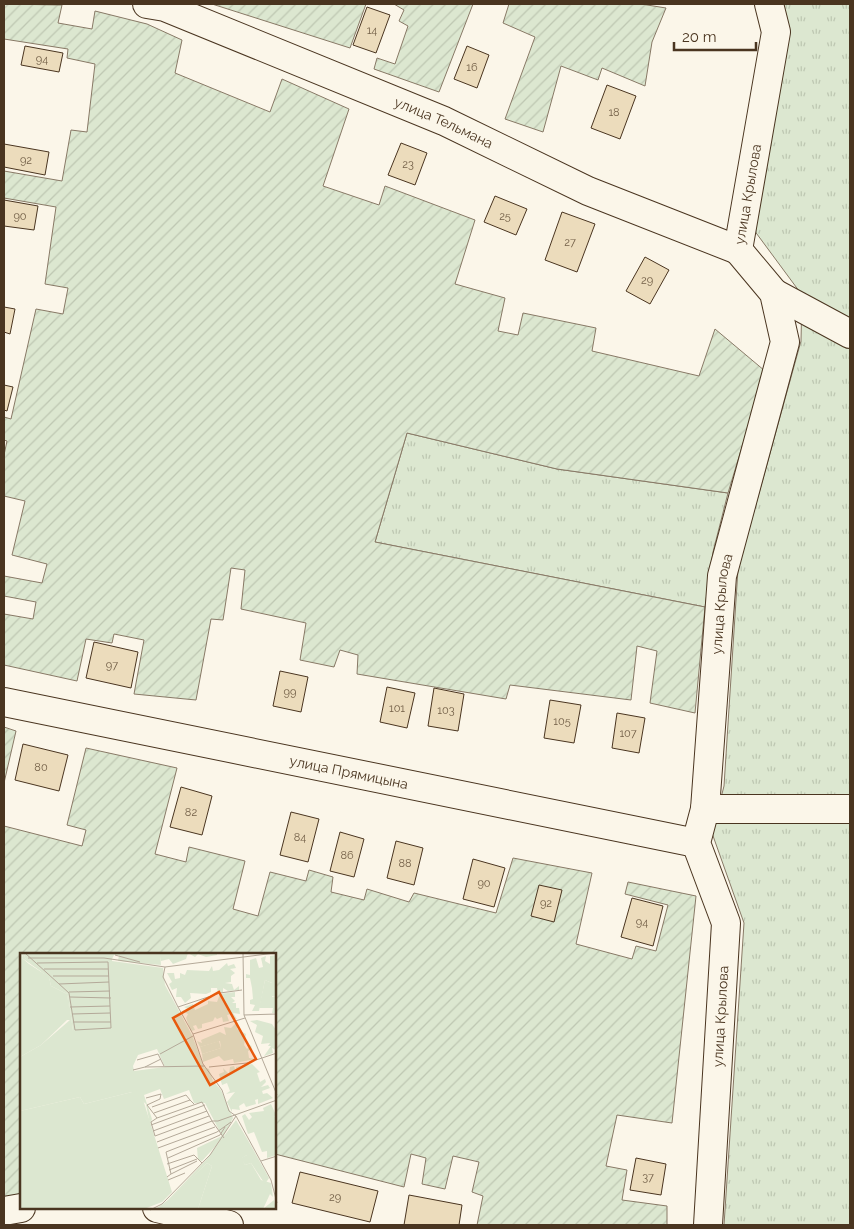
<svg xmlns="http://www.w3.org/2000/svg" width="854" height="1229" font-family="Raleway,sans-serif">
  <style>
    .grass { fill: url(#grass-tufts); stroke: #887966 }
    .garden { fill: url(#garden-furrows); stroke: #887966 }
    .building { fill: #ecdcbc; stroke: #4a3520 }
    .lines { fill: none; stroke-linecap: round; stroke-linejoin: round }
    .minor-casing { stroke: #4a3520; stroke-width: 30 }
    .minor { stroke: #fbf6e9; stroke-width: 28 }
    .labels { text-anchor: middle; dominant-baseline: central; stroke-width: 4; stroke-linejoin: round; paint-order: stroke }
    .number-label { font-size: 11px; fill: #725f47 }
    .street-label { font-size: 14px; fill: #4a3520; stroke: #fbf6e9 }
    .inset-road { fill: none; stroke: #b4a999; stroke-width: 1 }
    .view { fill: #e8590c; fill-opacity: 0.15; stroke: #e8590c; stroke-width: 2.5 }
    .inset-edge { fill: none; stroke: #4a3520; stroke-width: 2.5 }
  </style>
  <defs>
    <pattern id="grass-tufts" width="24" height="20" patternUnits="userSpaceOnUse" patternTransform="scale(1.25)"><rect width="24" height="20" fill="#dce7d0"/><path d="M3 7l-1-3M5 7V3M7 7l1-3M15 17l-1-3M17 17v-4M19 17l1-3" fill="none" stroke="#bec7b2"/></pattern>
    <pattern id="garden-furrows" width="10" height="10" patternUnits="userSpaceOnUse" patternTransform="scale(1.25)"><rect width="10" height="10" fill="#dce7d0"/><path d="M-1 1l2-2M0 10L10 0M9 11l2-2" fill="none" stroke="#bec7b2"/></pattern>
  </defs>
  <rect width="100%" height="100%" fill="#fbf6e9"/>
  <g class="grass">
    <path d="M781,4H850V1225H724L744,923L712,833L724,786L738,569L801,341L802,295L751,226Z"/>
    <path d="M407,433L557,469L728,493L713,552L705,607L375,542Z"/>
  </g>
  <g class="garden">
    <path d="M4,4L62,5L58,23L92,29L95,11L147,24L182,40L175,73L270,112L282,79L349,109L323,186L379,205L385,186L475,220L455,284L505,298L498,331L518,335L523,313L596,328L592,351L699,376L715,329L765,371L728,493L557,469L407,433L375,542L705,607L695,713L650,703L657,651L637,646L631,700L510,685L506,699L357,674L358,655L340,650L334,667L300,660L306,623L241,609L245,570L231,568L223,620L211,619L196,700L134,694L144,640L114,634L112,643L86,639L77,681L4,665V614L33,619L36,602L4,596V576L42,583L47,564L12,555L25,501L4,496V455L7,441L4,440V417L11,419L36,309L63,314L68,288L45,284L56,207L4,198V171L62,181L71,130L87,132L95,64L67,58L68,49L4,39Z"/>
    <path d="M212,4H366L350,48Z"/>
    <path d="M394,4H473L439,92L374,69L377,58L395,64L408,26L399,21L404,10Z"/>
    <path d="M509,4H641L666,8L652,42L645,86L602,68L598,80L561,66L543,132L505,119L535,37L503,23Z"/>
    <path d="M4,727L16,731L4,783Z"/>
    <path d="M86,748L177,768L155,854L186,862L189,847L245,861L233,909L258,916L270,872L306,881L309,870L333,877L331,892L364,900L367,889L409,902L414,893L496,913L513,858L592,873L576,944L632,959L636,946L656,951L668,905L625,894L628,882L696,896L672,1123L617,1115L606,1166L627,1170L622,1200L667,1206V1225H477L483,1196L472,1192L479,1162L453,1156L445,1189L422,1184L426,1158L411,1154L404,1187L275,1154V954H21V1195L4,1198V826L82,846L86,830L67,825Z"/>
  </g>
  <g class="building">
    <path d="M367,7L390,15L376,53L353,45Z"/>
    <path d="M25,46L63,53L59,72L21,65Z"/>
    <path d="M467,46L489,55L477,88L454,79Z"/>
    <path d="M607,85L636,96L620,139L591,128Z"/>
    <path d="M401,143L427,153L415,185L388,175Z"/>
    <path d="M4,144L49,152L45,175L4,167Z"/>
    <path d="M495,196L527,209L516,235L484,222Z"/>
    <path d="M4,200L38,206L34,230L4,226Z"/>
    <path d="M562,212L595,224L577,272L545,260Z"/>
    <path d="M645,257L669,270L650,304L626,291Z"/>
    <path d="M4,307L15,309L10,334L4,332Z"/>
    <path d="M4,385L13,387L7,411L4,410Z"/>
    <path d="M94,642L138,652L131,688L86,678Z"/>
    <path d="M280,671L308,677L301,712L273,706Z"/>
    <path d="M387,687L415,693L407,728L380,722Z"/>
    <path d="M434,688L464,694L458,731L428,726Z"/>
    <path d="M550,700L581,705L574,743L544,738Z"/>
    <path d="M617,713L645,718L639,753L612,748Z"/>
    <path d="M23,744L68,755L59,791L15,780Z"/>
    <path d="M181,787L212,796L202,835L170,827Z"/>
    <path d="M291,812L319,819L308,862L280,855Z"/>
    <path d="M340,832L364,839L354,877L330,871Z"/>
    <path d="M396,841L423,848L414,885L387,878Z"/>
    <path d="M473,859L505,868L494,907L463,899Z"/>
    <path d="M539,885L562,890L554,922L531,916Z"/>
    <path d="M632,898L663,906L653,946L621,937Z"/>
    <path d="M636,1158L666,1164L661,1195L630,1190Z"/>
    <path d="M300,1172L378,1191L370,1222L292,1203Z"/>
    <path d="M409,1195L462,1205L459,1225H404Z"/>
  </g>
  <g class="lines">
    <defs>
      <g id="minor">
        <path id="s1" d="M147,4L165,7L444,121L588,191L738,250"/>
        <path d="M774,293L850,334"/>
        <path id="s2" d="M4,702L696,843"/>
        <path d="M705,809H850"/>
        <path d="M157,1208L229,1225"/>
        <path d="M4,1211L21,1208"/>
        <path id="s3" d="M708,1225L726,923L696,843L705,809L722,576L785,342L774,293L738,250L776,32L769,4"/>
      </g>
    </defs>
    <use href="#minor" class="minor-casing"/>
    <use href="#minor" class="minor"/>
  </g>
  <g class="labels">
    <g class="number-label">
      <text x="372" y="30">14</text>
      <text x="42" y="59">94</text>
      <text x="472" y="67">16</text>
      <text x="614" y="112">18</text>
      <text x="26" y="160">92</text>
      <text x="408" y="164">23</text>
      <text x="20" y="216">90</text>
      <text x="505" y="216">25</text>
      <text x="570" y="242">27</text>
      <text x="647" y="280">29</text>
      <text x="112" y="665">97</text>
      <text x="290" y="692">99</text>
      <text x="397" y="708">101</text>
      <text x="446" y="710">103</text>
      <text x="562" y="721">105</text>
      <text x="628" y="733">107</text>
      <text x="41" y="767">80</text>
      <text x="191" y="812">82</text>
      <text x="300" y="837">84</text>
      <text x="347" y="855">86</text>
      <text x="405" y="863">88</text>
      <text x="484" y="883">90</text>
      <text x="546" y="903">92</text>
      <text x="642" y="922">94</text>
      <text x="648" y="1177">37</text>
      <text x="335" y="1197">29</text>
    </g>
    <g class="street-label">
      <text stroke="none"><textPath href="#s1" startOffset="320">улица Тельмана</textPath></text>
      <text stroke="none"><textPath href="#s3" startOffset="1062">улица Крылова</textPath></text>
      <text stroke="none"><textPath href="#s3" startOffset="629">улица Крылова</textPath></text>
      <text stroke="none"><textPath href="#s2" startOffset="352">улица Прямицына</textPath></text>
      <text stroke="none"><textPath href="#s3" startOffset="209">улица Крылова</textPath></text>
    </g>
  </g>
  <g transform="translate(20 953)">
    <rect width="256" height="256" fill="#fbf6e9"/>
    <path d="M4,0L5,5L30,24L48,41L53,78H92V8L143,15L145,32L172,82L184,114L189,116L193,128L201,137L213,165L202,186L182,208L178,207L177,195L202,183L185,150H174L169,137L144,146L140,136L124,142L132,166L130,172L136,189L130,172L126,151L112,139L64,151L60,144L0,158V104L21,92L50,67L47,41L31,33L29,24L2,5ZM137,96L145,114L114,118L113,113L118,102ZM92,0H140L141,12L98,8L99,2H94L92,6ZM245,27L254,31L252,44H256V60H252L253,55H239ZM199,88L201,95L182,101L180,94ZM216,167L229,189L227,202L222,205L225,212L231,210L241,227L251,230L253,244L250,241L243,256L254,247L256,256H178L192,213L187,210L141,255L134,257L148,247L186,207Z" fill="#dce7d0" fill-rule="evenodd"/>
    <path d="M0,0H3L2,5L9,11L29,24L31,33L47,41L51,67H47L21,92L0,104Z" fill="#dce7d0"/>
    <path d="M4,0H92V78H53L48,41L5,5Z" fill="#dce7d0"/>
    <path d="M139,0H197V2L186,4L178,1L175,4L168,0L166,6L153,11L149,6L141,8ZM256,2V44L246,42L251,35L247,31L252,30L245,27L239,58H232L235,52L230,51V47L233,46L232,35L230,25H226V21L230,22V7L236,5L239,15L243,14L241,5L246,3L245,8L250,11V3ZM207,10L208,13L214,11L216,15L210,16L215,20L211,23V29L205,30L212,31L214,37L219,33V37L208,38L203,35V39L198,40L197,35H191V39L186,41L170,40L171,45L165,50L161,44H156L157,35L152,37L149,31L152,29L147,20H154L155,26L160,25V20L165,22L167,17L189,18L192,13L193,18L199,17ZM215,39V44H211L215,48L212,50H216V55H219L220,61L213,60L217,66H213L212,61L207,62L209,68L203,69L202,64L197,66L195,64L193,68L182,71V75L178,76L176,72L173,73L175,77L171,78L166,65L168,61L162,58L168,56L164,54L173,51L175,57L188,51V48L197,49L200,41ZM237,67L252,71L256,77V97L252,95L253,100L244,103L251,93H248L250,90L241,91L243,83L235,79L237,72L230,68ZM217,69V76L226,81L224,92L227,96L231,92L232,96L228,98L229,105L236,106L214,110L213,106L204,108L199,103L183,109L182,101L201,95L200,88L180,94L177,88L182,90L181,87L200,79L206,82L204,74L211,75ZM232,111L240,119L237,120L240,129L245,126L246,129L241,134L248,132L250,135L242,138L243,141L247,140L253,145L238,151V146L235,147L236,151L226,154L224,150L219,153L220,157L212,156V159L207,149L215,139L206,141L210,138L207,130L202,132L199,121L204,119L203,115L209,121L210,114L214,113L216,119V114ZM120,137L152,239L142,249L124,256L0,257V158L60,144L64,151ZM251,151L256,162L254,164L256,163V202L247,205V198L242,199L234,179L228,181L222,163L225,161L229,167L232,164L229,160L244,158L243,155ZM229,189L249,225L245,231L231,210L225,212L221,205L227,202L220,192ZM187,210L192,213L178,256H139Z" fill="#dce7d0"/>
    <path class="inset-road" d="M5,0L49,40L55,77L91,75L88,9M223,0L224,62L257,142M95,2L120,9M8,5H84L145,14L255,0M17,10L88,9M145,14L143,24L158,54M24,16H88M33,23H89M39,31L89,29M222,37L200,40L158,54L173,81L183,111L202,137L209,158L216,163L251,227L257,250M49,39L90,38M50,44L91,45M50,54L90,53M52,61L90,60M224,62L257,61M53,69H91M173,81L225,65M140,101L173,83M117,107L138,101L144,113M125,114L141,106M189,114L227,110L257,100M113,117L125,114L185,113M126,145L141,141L140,146L127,152L137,165L182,149L192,168H198L257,147M132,154L166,142L170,147M134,160L170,147L174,151M137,165L131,169L135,183L189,163M131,172L185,152M133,178L187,158M137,189L192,168L204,185M138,195L195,174M148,205L200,182L205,174M241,208L257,203M147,211L174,202L182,210M149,217L177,206M151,221L177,208M147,224L151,221L146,199L197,179L211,169M148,227L165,220M130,257L142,251L190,202L216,163"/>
    <path class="view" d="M199,39L236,106L190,132L153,65Z"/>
    <rect width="256" height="256" class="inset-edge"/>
  </g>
  <rect width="854" height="1229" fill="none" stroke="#4a3520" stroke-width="10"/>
  <path d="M674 42v8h82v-8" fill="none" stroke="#4a3520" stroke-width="2.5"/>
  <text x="682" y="42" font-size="15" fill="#4a3520" stroke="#fbf6e9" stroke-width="4" paint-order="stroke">20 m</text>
</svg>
